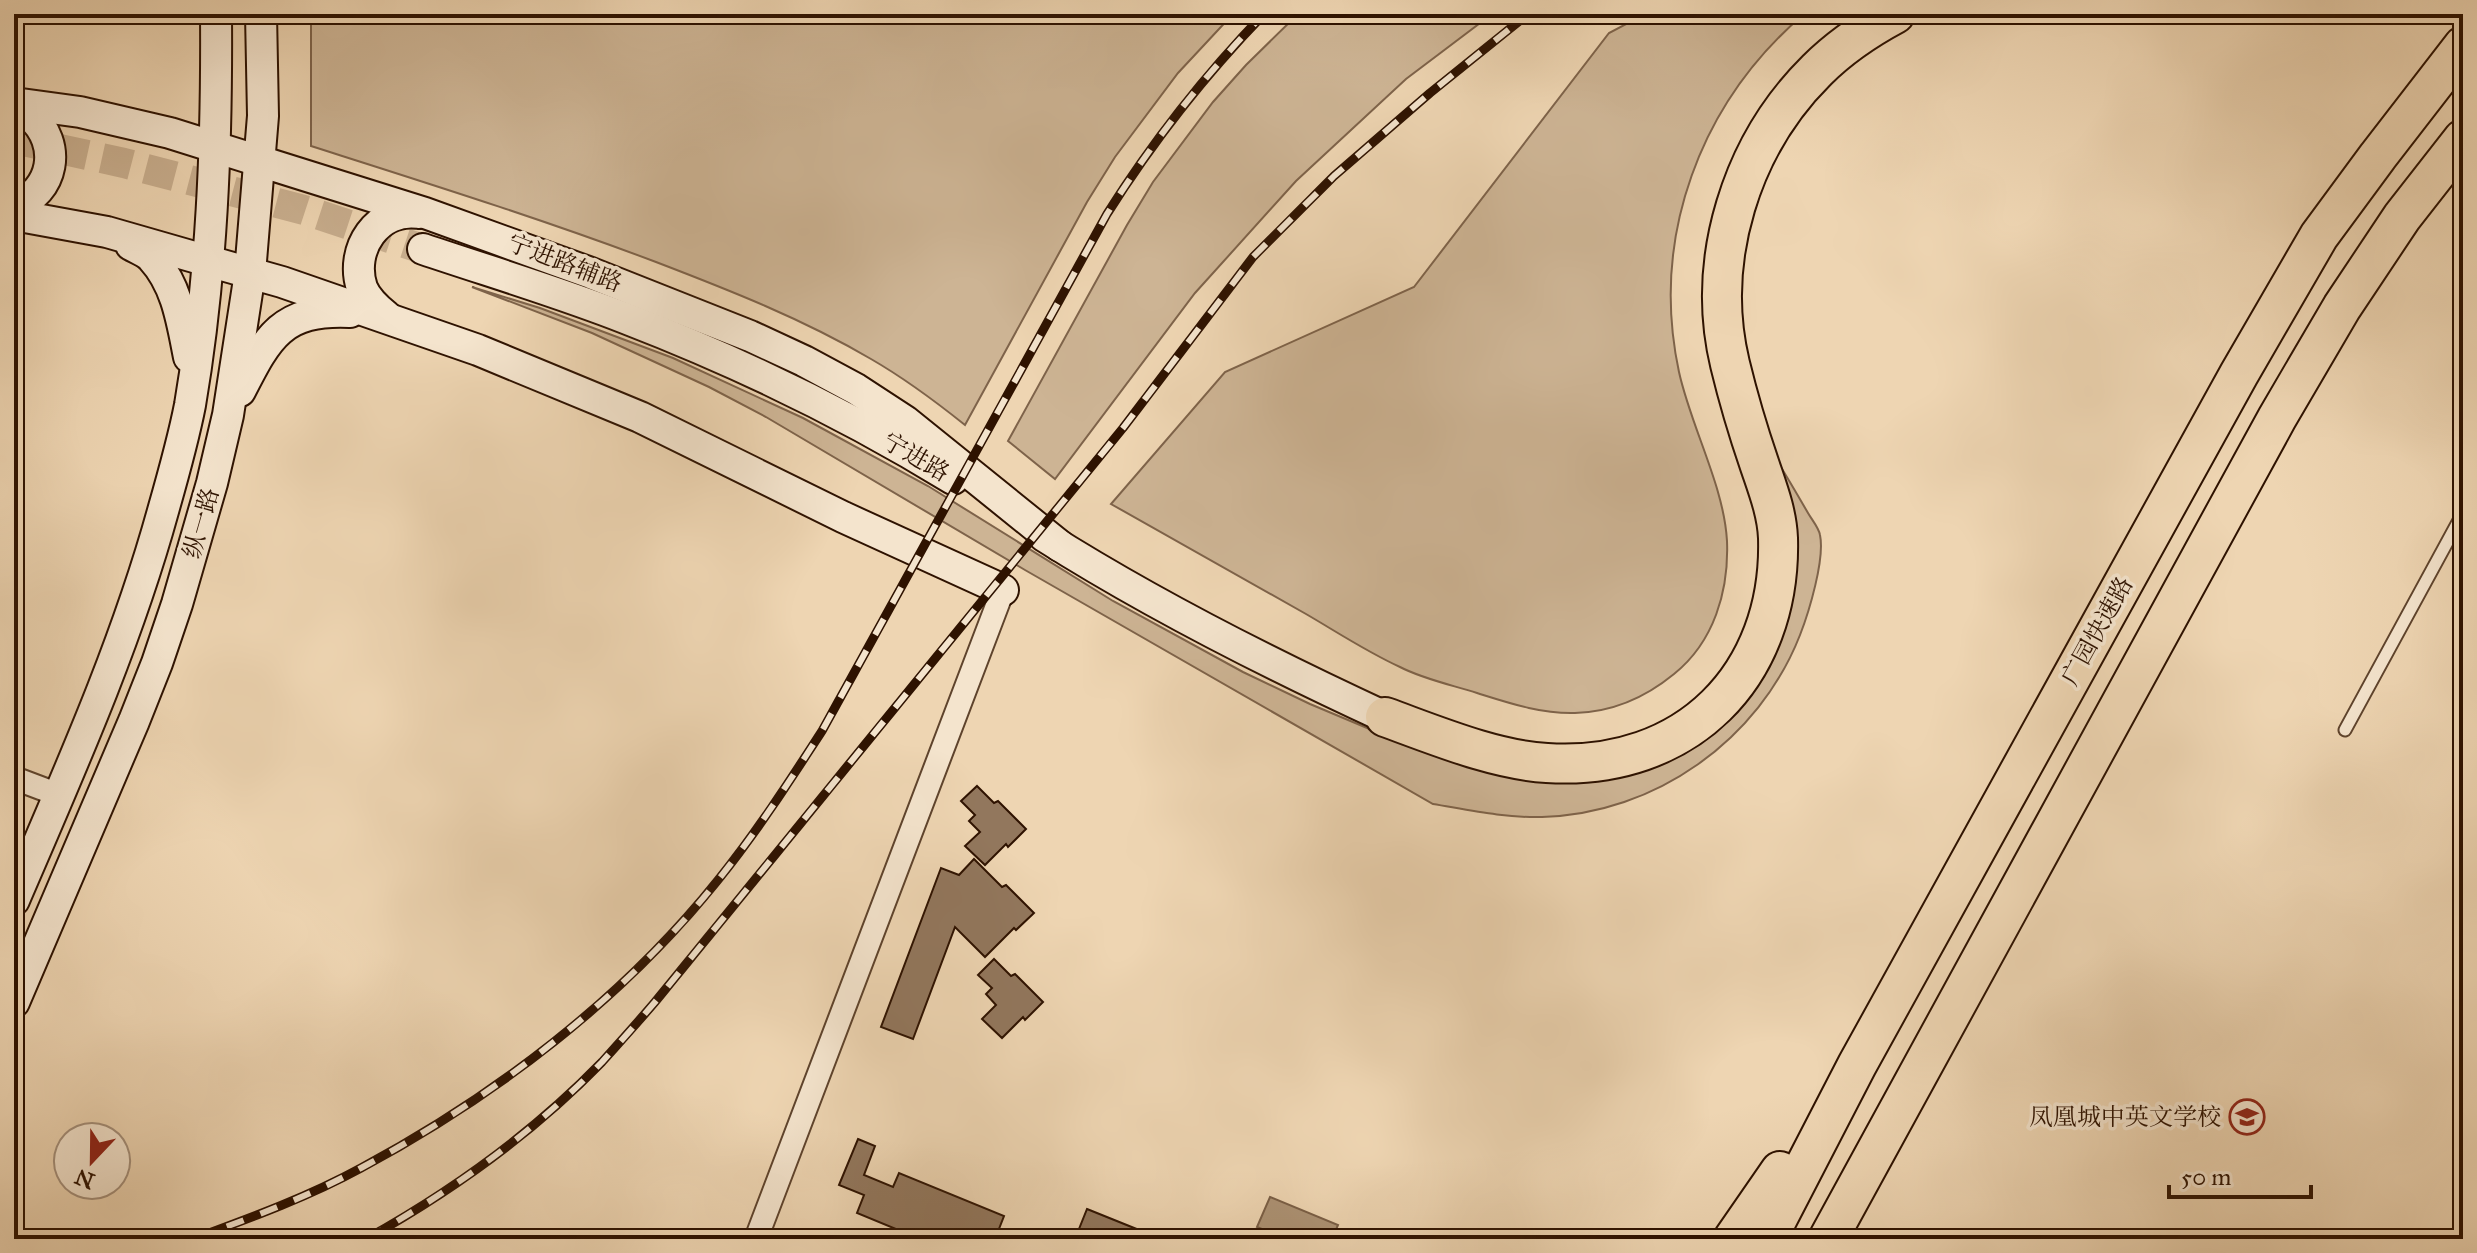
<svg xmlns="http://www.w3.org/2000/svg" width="2477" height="1253" font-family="'IM FELL Great Primer','Noto Serif SC',serif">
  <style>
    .green { fill: #cdb494; stroke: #7e634a; stroke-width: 2 }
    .water { fill: #ad9375; stroke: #7a5f46; stroke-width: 2 }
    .building { fill: #92775d; stroke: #2e1200; stroke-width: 2 }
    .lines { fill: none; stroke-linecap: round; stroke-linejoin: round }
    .secondary-tunnel { stroke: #c8ae8e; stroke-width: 30; stroke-dasharray: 30 15; stroke-linecap: butt }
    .lane-casing { stroke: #5e432c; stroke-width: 15 }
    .street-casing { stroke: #5e432c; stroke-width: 26 }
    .secondary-casing { stroke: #2e1200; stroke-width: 34 }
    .highway-casing { stroke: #2e1200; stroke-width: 42 }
    .lane { stroke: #f4e4cd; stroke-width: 11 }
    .street { stroke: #f4e4cd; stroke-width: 22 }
    .secondary { stroke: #f4e4cd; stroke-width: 30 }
    .highway { stroke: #eed5b2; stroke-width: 38 }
    .rail-casing { stroke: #2e1200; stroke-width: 9 }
    .rail { stroke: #f4e4cd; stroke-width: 6; stroke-dasharray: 18; stroke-linecap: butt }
    .labels { text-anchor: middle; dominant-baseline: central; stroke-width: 7; stroke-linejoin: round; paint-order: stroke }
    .street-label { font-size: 24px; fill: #2e1200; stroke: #f4e4cd }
    .poi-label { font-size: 24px; fill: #2e1200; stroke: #f4e4cd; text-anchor: end }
  </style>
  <rect width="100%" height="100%" fill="#eed5b2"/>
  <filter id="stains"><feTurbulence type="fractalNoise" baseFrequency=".0025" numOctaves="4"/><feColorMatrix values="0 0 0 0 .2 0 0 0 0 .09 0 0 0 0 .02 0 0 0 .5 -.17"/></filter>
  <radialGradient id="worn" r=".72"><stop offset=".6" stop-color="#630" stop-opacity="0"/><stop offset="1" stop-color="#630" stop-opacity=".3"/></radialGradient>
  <g class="green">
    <path d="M311,14H1233L1178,73L1115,157L1087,202L965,425C935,401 904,378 871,359C803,319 729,290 656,262C542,219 427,183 311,146Z"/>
    <path d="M1298,14H1492L1406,79L1296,181L1195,293L1055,479L1008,441L1127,225L1153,182L1213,102L1246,65Z"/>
    <path d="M1645,14H1804C1700,103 1650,237 1679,372C1691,427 1724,486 1727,541C1729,591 1714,642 1674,674C1646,697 1612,712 1575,713C1541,714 1509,703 1477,693C1452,685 1423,679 1400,667C1367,652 1337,632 1306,614C1241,577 1176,540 1111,504L1225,372L1414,287L1609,33Z"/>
    <path d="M472,287L540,308L673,358L803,418L928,486L1113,601L1243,672L1310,704L1379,733L1542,780L1583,781L1623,775L1662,762L1756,686L1776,650L1789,612L1795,572V532L1774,456C1786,475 1797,494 1808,513C1812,520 1819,528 1820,535C1825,559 1809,612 1800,635C1759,740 1655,814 1542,817C1505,818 1469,810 1433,804L1025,570L766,417L709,387L592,333Z"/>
  </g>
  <path class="water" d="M1270,1197L1338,1225L1332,1239H1286L1257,1227Z"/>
  <g class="building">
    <path d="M977,786L994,803L998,801L1026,829L1008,847L1006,844L985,865L965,846L980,832L969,821L975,815L961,801Z"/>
    <path d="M974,859L1002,887L1006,885L1034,913L1016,930L1014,928L985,957L955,927L913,1039L881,1027L941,868L959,875Z"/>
    <path d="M994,959L1011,976L1015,974L1043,1002L1025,1020L1023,1017L1002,1038L982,1019L996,1005L986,994L992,988L978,975Z"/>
    <path d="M858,1139L875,1146L864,1175L893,1187L899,1173L1004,1216L995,1239L968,1230L965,1239H920L857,1213L864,1195L839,1185Z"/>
    <path d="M1087,1209L1159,1238V1239H1075Z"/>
  </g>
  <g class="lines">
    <path class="secondary-tunnel" d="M14,139L124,163L304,210L423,249"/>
    <defs>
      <g id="lane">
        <path d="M2345,730L2463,513"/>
        <path d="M2461,919L2463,920"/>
      </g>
      <g id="street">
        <path d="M14,778L59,795"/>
        <path d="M756,1239L1003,590"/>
      </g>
      <g id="secondary">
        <path d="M14,103L80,112L170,133L425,213L591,273L750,336L804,361L856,389L905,421L1060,546"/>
        <path d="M14,106C19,109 26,111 30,115C63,144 54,192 14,206"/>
        <path d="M14,215L107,232L208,261L282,282L478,350L640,417L843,517L1003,590"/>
        <path d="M131,245C138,249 147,252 152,258C177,285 182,322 189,357"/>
        <path d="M423,249C491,272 559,292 625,318C739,362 849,415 953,479"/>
        <path d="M386,316C376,308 367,300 362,288C349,249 378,207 419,213"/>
        <path d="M240,391C268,336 282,309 350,312"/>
        <path d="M1044,536C1153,605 1268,663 1385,717"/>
        <path d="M14,900C69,772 126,645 163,511C173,476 183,441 190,405C212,276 217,145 216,14"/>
        <path d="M14,1002L134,721L157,663L177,604L212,483L228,415L250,273L263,116L261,14"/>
      </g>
      <g id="highway">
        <path d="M1385,717C1435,735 1494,760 1547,763C1686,772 1782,676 1778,538C1777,512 1767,487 1759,463C1748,431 1738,397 1730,364C1705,260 1741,145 1817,70C1840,47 1867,29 1895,14"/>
        <path d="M1733,1239L1780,1171"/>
        <path d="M1767,1239L1857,1065L2239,374L2319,236L2378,156L2463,46"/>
        <path d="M1828,1239L2277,418L2342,307L2402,217L2463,139"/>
      </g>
    </defs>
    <use href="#lane" class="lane-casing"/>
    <use href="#street" class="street-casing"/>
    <use href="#secondary" class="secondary-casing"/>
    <use href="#highway" class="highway-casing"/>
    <use href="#lane" class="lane"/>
    <use href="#street" class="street"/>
    <use href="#secondary" class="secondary"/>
    <use href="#highway" class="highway"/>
    <defs>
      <g id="rail">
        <path d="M193,1239C250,1218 308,1197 361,1168C495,1096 622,1000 718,880C756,833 789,782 822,731L1107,214C1153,141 1204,76 1264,14"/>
        <path d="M366,1239C452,1191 533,1133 602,1062C620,1042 638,1022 655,1002L1123,428L1253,257L1334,176L1430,93L1528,14"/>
      </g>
    </defs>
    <use href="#rail" class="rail-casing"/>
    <use href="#rail" class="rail"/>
  </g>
  <defs>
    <symbol id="school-ring" viewBox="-11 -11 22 22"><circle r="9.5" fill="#f4e4cd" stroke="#8f2418" stroke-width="1.5"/><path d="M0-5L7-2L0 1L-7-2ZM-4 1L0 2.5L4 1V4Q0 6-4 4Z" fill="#8f2418"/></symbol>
  </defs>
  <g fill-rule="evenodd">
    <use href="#school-ring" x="2227" y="1097" width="40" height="40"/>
  </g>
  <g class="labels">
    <g class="street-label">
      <text transform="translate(565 263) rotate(21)">宁进路辅路</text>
      <text transform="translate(916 457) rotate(30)">宁进路</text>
      <text transform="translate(201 523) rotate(-74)">纵一路</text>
      <text transform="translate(2097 631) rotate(-61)">广园快速路</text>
    </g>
    <g class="poi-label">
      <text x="2221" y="1117">凤凰城中英文学校</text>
    </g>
  </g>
  <rect width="2477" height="1253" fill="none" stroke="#eed5b2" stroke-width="48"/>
  <rect x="16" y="16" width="2445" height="1221" fill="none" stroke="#2e1200" stroke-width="4"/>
  <rect x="24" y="24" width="2429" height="1205" fill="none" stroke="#2e1200" stroke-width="2"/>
  <g transform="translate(92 1161) rotate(202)"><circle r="38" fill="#f4e4cd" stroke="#a5907b" stroke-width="2"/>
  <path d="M0-6L14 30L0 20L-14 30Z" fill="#8f2418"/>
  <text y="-12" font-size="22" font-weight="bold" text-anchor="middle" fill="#2e1200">N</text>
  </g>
  <path d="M2169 1185v12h142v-12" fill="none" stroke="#2e1200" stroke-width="4"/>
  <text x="2181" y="1185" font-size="24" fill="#2e1200" stroke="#f4e4cd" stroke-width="6" paint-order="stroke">50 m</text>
  <rect width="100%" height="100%" filter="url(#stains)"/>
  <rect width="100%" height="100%" fill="url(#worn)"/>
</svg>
